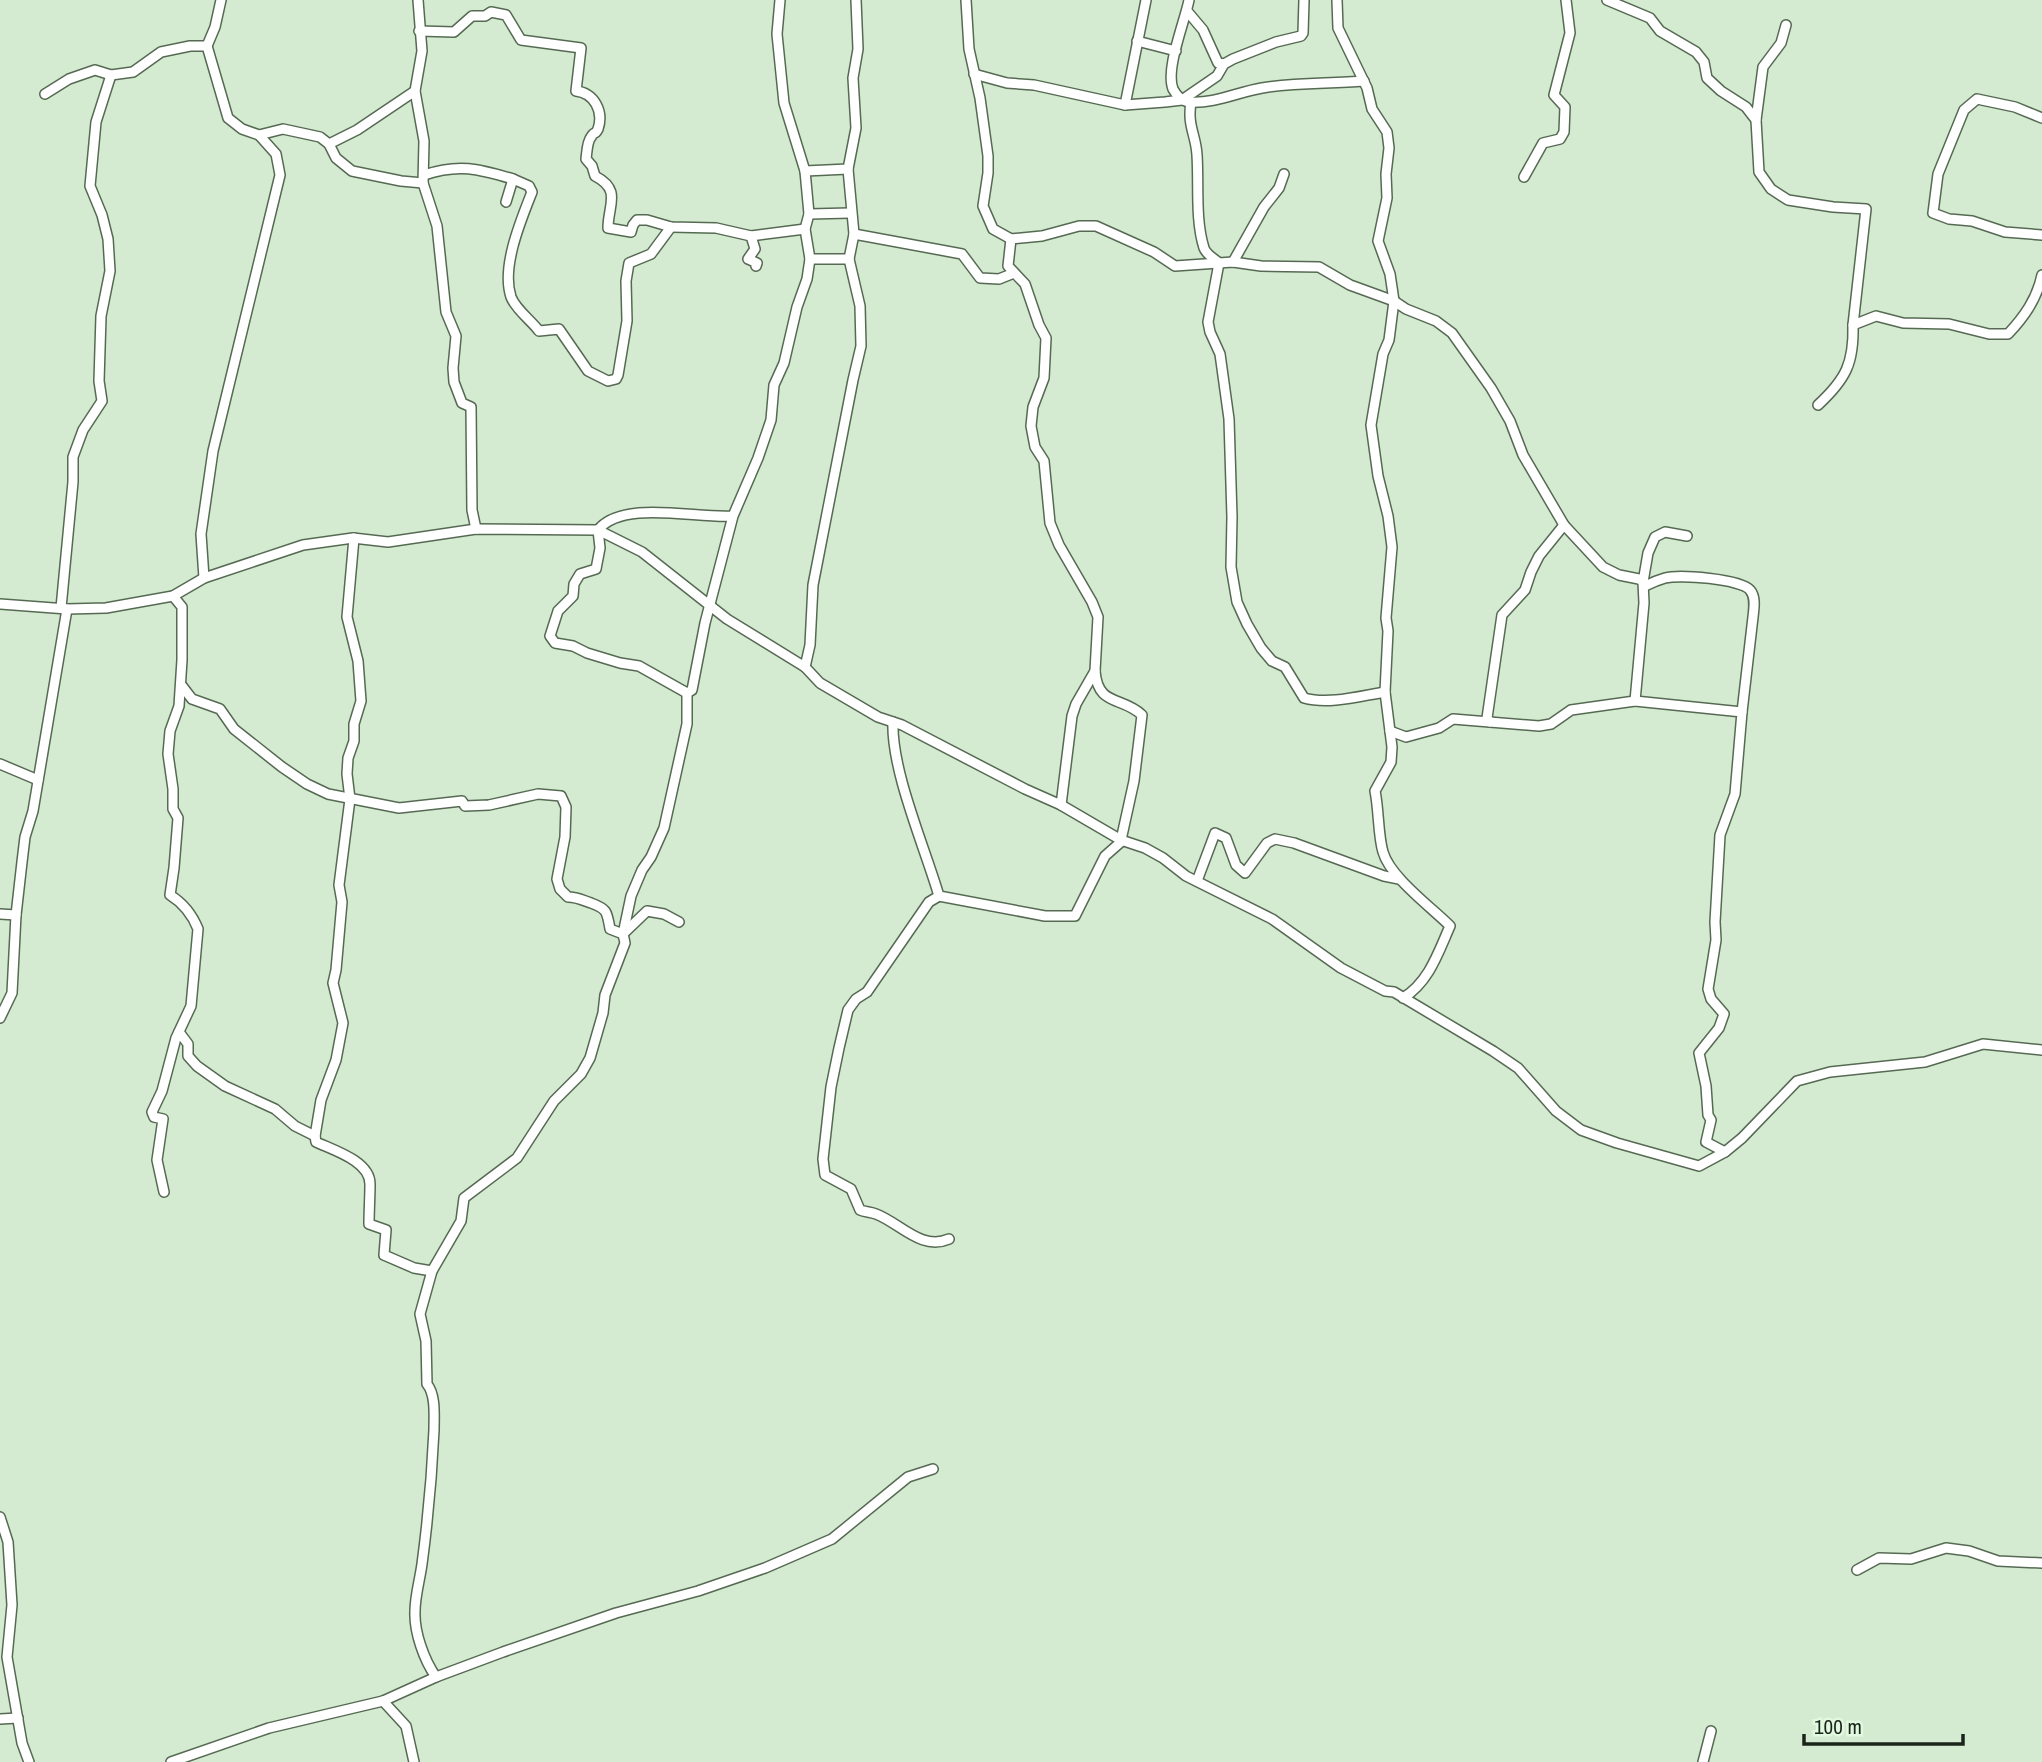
<svg xmlns="http://www.w3.org/2000/svg" width="2042" height="1762" font-family="'Archivo Narrow',sans-serif">
  <style>
    .lines { fill: none; stroke-linecap: round; stroke-linejoin: round }
    .minor-casing { stroke: #566a53; stroke-width: 12 }
    .minor { stroke: #fff; stroke-width: 9 }
  </style>
  <rect width="100%" height="100%" fill="#d4ebd1"/>
  <g class="lines">
    <defs>
      <g id="minor">
        <path d="M418,0L422,51L415,91L424,141L423,183L437,226L446,312L456,336L453,368L454,382L462,403L471,407L472,510L476,529"/>
        <path d="M780,0L777,34L784,103L805,171L809,214L805,229L810,259H849L860,306L861,346L853,380L813,585L810,645L805,667"/>
        <path d="M966,0L969,49L980,98L988,156V173L983,206L993,229L1011,239L1042,236L1079,226H1096L1154,252L1175,266L1233,262L1261,266L1319,267L1350,285L1394,301L1406,309L1436,321L1452,333L1491,388L1510,421L1523,455L1564,525L1603,567L1619,575L1639,579L1643,582L1644,603L1635,701L1742,712L1735,794L1720,835L1715,922L1716,940L1708,989L1711,999L1724,1014L1719,1028L1699,1053L1706,1086L1708,1115L1711,1120L1706,1142L1725,1152"/>
        <path d="M1189,0C1185,21 1165,69 1173,89C1176,95 1182,101 1189,102C1214,104 1238,92 1262,88C1296,82 1330,84 1364,81"/>
        <path d="M1607,0L1650,18L1660,31L1696,52L1704,62L1707,78L1721,91L1746,107L1756,120L1759,172L1771,189L1788,200L1833,207L1866,209L1853,325L1876,316L1903,323L1949,324L1989,334H2008C2024,317 2037,299 2042,275"/>
        <path d="M1187,11L1203,30L1218,63L1224,64"/>
        <path d="M419,31L454,32L472,16H485L491,12L506,15L521,40L581,48L576,91C594,93 604,111 598,129C594,137 596,129 591,137C587,142 587,152 586,159L592,166L595,176C622,190 608,205 608,228L631,232L633,225L637,220H647L671,227L716,228L751,236L805,229"/>
        <path d="M1137,41L1176,51"/>
        <path d="M207,46L215,27L221,0"/>
        <path d="M974,74L1007,83L1034,85L1125,105L1165,102L1182,100L1217,76L1224,64L1233,59L1276,42L1301,36L1303,33L1304,0"/>
        <path d="M45,94L69,79L95,70L111,75L133,72L161,52L190,46H207L228,118L242,129L259,135L283,129L320,137L329,144L336,158L352,171L401,181L423,183"/>
        <path d="M1191,102C1187,126 1196,135 1197,155C1199,185 1195,219 1204,248C1206,254 1213,258 1219,263L1208,322L1210,332L1220,354L1229,419L1232,517L1231,567L1237,602L1247,624L1261,648L1272,661L1285,667L1304,698C1329,705 1360,696 1385,692L1388,631L1386,618L1392,547L1388,516L1378,476L1371,425L1383,354L1389,340L1394,301L1390,274L1378,241L1387,198L1386,174L1389,148L1387,132L1372,109L1367,88L1338,28L1337,0"/>
        <path d="M1125,105L1146,0"/>
        <path d="M2042,118L2015,107L1977,99L1964,110L1938,174L1933,213L1949,219L1972,221L2005,232L2042,235"/>
        <path d="M1756,120L1763,67L1781,43L1786,25"/>
        <path d="M329,144L357,130L415,91"/>
        <path d="M848,169L854,234"/>
        <path d="M805,171L848,169L856,128L853,78L858,49L856,0"/>
        <path d="M424,175C459,163 479,169 513,179"/>
        <path d="M1524,177L1543,143L1560,139L1564,132L1565,107L1554,95L1570,33L1566,0"/>
        <path d="M506,202L513,179L529,186L532,192C521,220 501,267 511,297C516,310 531,320 539,331L559,329L588,371L608,381L616,379L618,375L627,321L626,281L629,263L651,254L671,227"/>
        <path d="M809,214L850,213"/>
        <path d="M751,236L755,249L748,259L757,263L756,266"/>
        <path d="M1011,239L1008,266L1025,284L1039,325L1046,338L1044,378L1033,407L1031,426L1035,447L1044,461L1050,523L1059,545L1092,602L1098,617L1095,671L1076,704L1072,716L1061,805"/>
        <path d="M849,259L854,234L962,254L980,278L999,279L1014,273"/>
        <path d="M1233,262L1264,207L1279,188L1284,174"/>
        <path d="M1818,405C1846,379 1854,363 1853,325"/>
        <path d="M733,516C697,519 623,499 598,530L600,548L596,569L580,574L574,584L573,596L558,611L550,636L555,643L573,646L587,653L620,663L639,666L687,693L692,690L705,623L733,516L758,458L771,420L774,385L784,363L797,307L807,279L810,259"/>
        <path d="M204,578L201,534L213,451L280,175L276,154L259,135"/>
        <path d="M1643,582L1648,553L1655,537L1665,532L1687,536"/>
        <path d="M1645,586C1651,583 1658,580 1665,578C1679,574 1741,579 1750,590C1756,597 1754,608 1753,617L1742,712"/>
        <path d="M0,604L67,609L106,608L173,596L204,578L303,545L353,538L388,542L476,529L598,530L642,552L727,619L805,667L820,683L878,717L902,725L1025,789L1061,805L1121,840L1145,848L1163,858L1186,876L1272,919L1341,968L1385,991L1394,992L1493,1051L1518,1068L1556,1111L1581,1130L1617,1143L1699,1166L1725,1152L1742,1138L1797,1081L1830,1072L1925,1062L1983,1044L2042,1050"/>
        <path d="M61,608L73,482V457L83,430L102,401L99,381L101,316L110,271L108,239L102,215L90,186L96,122L111,75"/>
        <path d="M1095,671C1098,707 1122,696 1142,715L1134,781L1121,840"/>
        <path d="M182,686L192,699L220,709L234,729L282,767L307,784L328,794L399,808L462,801L465,806L489,805L538,794L561,796L566,807L565,837L557,879L560,889L568,897C577,897 582,900 591,903C607,909 607,911 610,929L623,934L647,911L664,914L679,922"/>
        <path d="M1385,692L1392,747L1391,762L1375,791C1379,810 1378,836 1383,852C1390,877 1431,907 1450,926C1438,953 1429,982 1403,998"/>
        <path d="M893,722C891,770 925,848 939,896L1045,916H1075L1105,856L1122,841"/>
        <path d="M1490,722L1487,718L1502,615L1525,590L1531,572L1539,556L1564,525"/>
        <path d="M1390,731L1406,737L1439,728L1453,719L1539,726L1551,724L1571,710L1635,701"/>
        <path d="M0,764L38,780"/>
        <path d="M1197,881L1215,833L1226,838L1236,865L1245,873L1267,843L1275,839L1294,843L1384,876L1399,879"/>
        <path d="M939,896L929,902L867,992L856,999L848,1010L839,1048L831,1087L823,1159L825,1175L851,1189L860,1210C865,1212 871,1212 876,1214C900,1223 921,1251 949,1239"/>
        <path d="M0,914L16,915"/>
        <path d="M0,1018L12,993L16,915L22,862L25,837L33,811L67,609"/>
        <path d="M179,1032L188,1044V1056L197,1066L225,1086L275,1109L295,1126L315,1136L316,1142C333,1150 370,1161 370,1184C370,1197 369,1211 369,1224L386,1230L384,1255L414,1268L432,1271"/>
        <path d="M315,1136L321,1100L336,1060L343,1023L333,983L336,970L342,902L339,885L350,799L347,774L348,758L354,741V724L361,701L358,661L347,617L354,538"/>
        <path d="M164,1192L157,1160L163,1119L154,1117L152,1112L162,1091L176,1038L191,1006L198,929C192,914 183,903 170,895L174,868L178,818L173,809V789L168,754L170,731L179,706L182,660V607L173,596"/>
        <path d="M0,1517L8,1542L12,1605L7,1657L22,1743L29,1762"/>
        <path d="M1857,1570L1879,1558L1911,1559L1946,1548L1969,1551L1998,1561L2042,1563"/>
        <path d="M436,1677C424,1660 414,1632 415,1611C415,1596 420,1579 422,1564C428,1519 432,1475 434,1430C434,1416 436,1395 427,1384L426,1341L420,1314L432,1271L461,1221L464,1198L517,1158L554,1101L581,1074L590,1058L603,1013L605,995L625,943L623,934L631,896L642,870L651,857L664,828L687,724V693"/>
        <path d="M383,1701L406,1726L414,1762"/>
        <path d="M0,1719L18,1718"/>
        <path d="M171,1762L269,1728L383,1701L436,1677L503,1652L616,1613L698,1591L765,1568L832,1539L908,1477L933,1469"/>
        <path d="M1703,1762L1711,1731"/>
      </g>
    </defs>
    <use href="#minor" class="minor-casing"/>
    <use href="#minor" class="minor"/>
  </g>
  <path d="M1804 1734v10h159v-10" fill="none" stroke="#1b241a" stroke-width="3.5"/>
  <text x="1814" y="1734" font-size="21" fill="#1b241a" stroke="#e1f9de" stroke-width="5" paint-order="stroke">100 m</text>
</svg>
